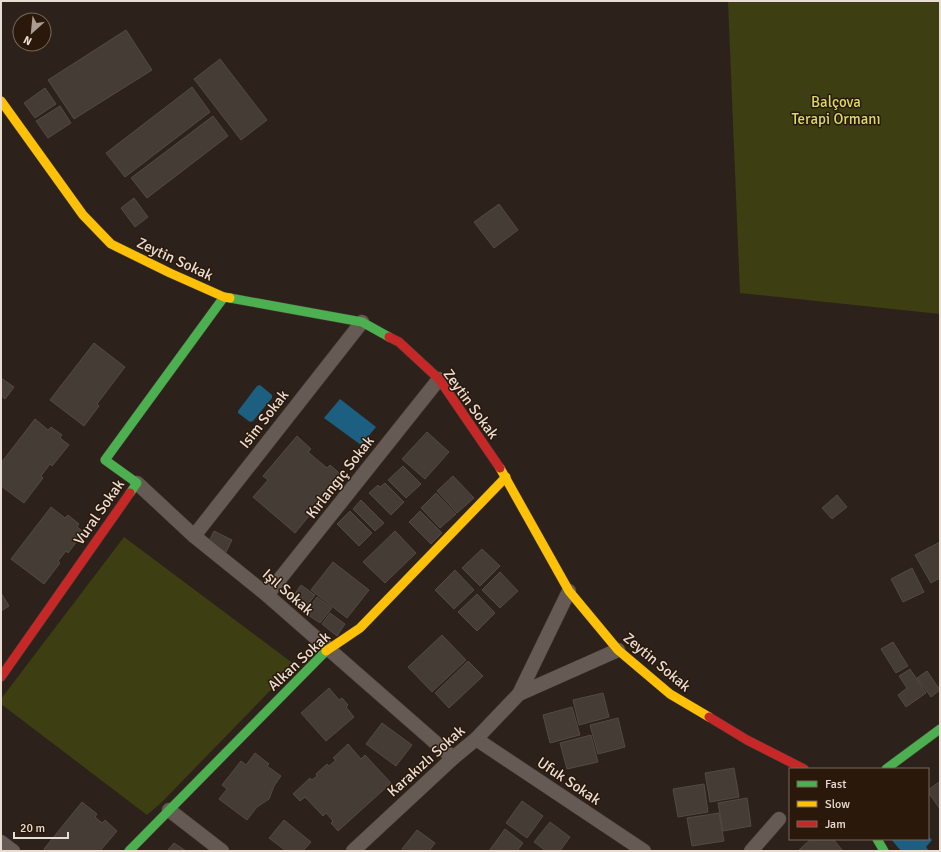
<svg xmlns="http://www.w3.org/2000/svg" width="941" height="852" font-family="Signika,sans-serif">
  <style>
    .green { fill: #3d3e11 }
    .water { fill: #1c5f80 }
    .building { fill: #453c35; stroke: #534a44 }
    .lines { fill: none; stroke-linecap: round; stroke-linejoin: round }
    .street-casing { stroke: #463d37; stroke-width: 15 }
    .fast-casing { stroke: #463d37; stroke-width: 10 }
    .slow-casing { stroke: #463d37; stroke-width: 10 }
    .jam-casing { stroke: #463d37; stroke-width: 10 }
    .street { stroke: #665a54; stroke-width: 14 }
    .fast { stroke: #4caf50; stroke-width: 9 }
    .slow { stroke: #ffc107; stroke-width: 9 }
    .jam { stroke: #c62828; stroke-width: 9 }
    .labels { text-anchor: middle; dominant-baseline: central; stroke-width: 3; stroke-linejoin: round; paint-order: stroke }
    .park-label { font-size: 15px; fill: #d7dd63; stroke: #2a180a }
    .street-label { font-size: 15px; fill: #eaddd4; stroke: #2a180a }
  </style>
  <rect width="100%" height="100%" fill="#2d221b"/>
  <g class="green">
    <path d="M728,1H940V314L740,293Z"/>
    <path d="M124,537L295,665L161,803L147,815L1,704V699Z"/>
  </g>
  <g class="water">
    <path d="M260,385L272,395V398L253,421L250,422L238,413V411L257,386Z"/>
    <path d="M340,399L376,427L361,445L324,418Z"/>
    <path d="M928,836L932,840L926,847L929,851H901L891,839H928Z"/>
  </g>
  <g class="building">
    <path d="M126,30L152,70L74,119L48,80Z"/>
    <path d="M220,59L267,120L241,140L194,79Z"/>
    <path d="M192,87L210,112L125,177L106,153Z"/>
    <path d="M45,88L56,104L35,118L24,103Z"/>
    <path d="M60,106L71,123L48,138L36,121Z"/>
    <path d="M213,116L228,136L147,198L131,178Z"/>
    <path d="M134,198L148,217L135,227L121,208Z"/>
    <path d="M499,204L518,230L494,248L474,222Z"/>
    <path d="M94,343L125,367L97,404L99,406L84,426L50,400Z"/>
    <path d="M1,378L14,387L5,399L1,396Z"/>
    <path d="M35,419L48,430L51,427L62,435L60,438L69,445L52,466L50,464L41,476L43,478L24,503L1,486V463Z"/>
    <path d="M427,432L449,452L425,479L402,459Z"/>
    <path d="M297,436L311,449L308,452L327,468L330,465L344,477L325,498L327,499L311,518L309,516L295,533L253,497L268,480L263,476Z"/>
    <path d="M403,466L421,484L406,498L388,480Z"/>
    <path d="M453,476L474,498L457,513L437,491Z"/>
    <path d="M385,483L404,502L391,515L369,493L378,485L380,487Z"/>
    <path d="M436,493L456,514L440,528L421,508Z"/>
    <path d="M837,495L847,507L832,519L822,508Z"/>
    <path d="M361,500L384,523L375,531L353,509Z"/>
    <path d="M51,507L65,518L68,515L79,524L77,527L84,532L68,553L66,551L58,561L60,563L44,584L11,559Z"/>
    <path d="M350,511L372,533L359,546L337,524Z"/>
    <path d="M420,511L442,533L431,544L409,522Z"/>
    <path d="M214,531L232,540L226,552L208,543Z"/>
    <path d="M395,531L416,553L385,583L363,562Z"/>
    <path d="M940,542V578L931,583L915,555Z"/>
    <path d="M482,549L500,566L480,586L462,568Z"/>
    <path d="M333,562L369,590L347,618L311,590Z"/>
    <path d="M912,568L924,592L903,602L891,579Z"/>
    <path d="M455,570L474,590L454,609L435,590Z"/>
    <path d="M500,572L518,591L500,608L482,590Z"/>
    <path d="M301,585L315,595L303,611L290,601Z"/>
    <path d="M1,593L9,606L1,611Z"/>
    <path d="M477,594L495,613L477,631L458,612Z"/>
    <path d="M317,597L332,608L320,623L305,613Z"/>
    <path d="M330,613L345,624L337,636L322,624Z"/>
    <path d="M442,635L466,660L432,692L408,667Z"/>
    <path d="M893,642L908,666L896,673L881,649Z"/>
    <path d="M468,661L483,676L449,708L435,693Z"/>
    <path d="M910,669L926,693L906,707L898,695L907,688L899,676Z"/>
    <path d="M927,671L940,690L931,697L917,678Z"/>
    <path d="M329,688L339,700L342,698L348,705L346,707L354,717L326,741L301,713Z"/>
    <path d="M603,693L609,717L579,725L573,700Z"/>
    <path d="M572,707L580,735L550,743L543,715Z"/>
    <path d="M618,718L625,747L598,754L590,725Z"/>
    <path d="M382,723L412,745L396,766L366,744Z"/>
    <path d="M591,735L598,762L567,769L560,743Z"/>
    <path d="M348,744L361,759L365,755L391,783L338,831L331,823L333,821L326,813L323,816L305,797L300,801L293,794L310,778L312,780L317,776L316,774L327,764L329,766L336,760L333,758Z"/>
    <path d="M255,753L269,764L267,766L281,776L274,786L269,799L257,807L247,820L219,799L227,789L222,785L241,761L246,765Z"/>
    <path d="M734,768L739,797L710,802L705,773Z"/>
    <path d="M939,782L940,783V809L928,792V790Z"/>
    <path d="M704,784L708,812L678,817L673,789Z"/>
    <path d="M747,798L751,826L723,831L718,803Z"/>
    <path d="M522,801L543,816L527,838L506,823Z"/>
    <path d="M82,802L97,814L95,817L102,823L105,820L117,831L100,851H46L44,849Z"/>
    <path d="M719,813L724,841L692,846L687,818Z"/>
    <path d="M284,820L311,842L303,851H286L269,838Z"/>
    <path d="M550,822L570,837L560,851H546L534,842Z"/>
    <path d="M505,829L523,843L517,851H489Z"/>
    <path d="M417,830L435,843L429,851H404L402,849Z"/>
    <path d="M811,839H833L843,851H800L799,850Z"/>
    <path d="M174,843L186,851H167Z"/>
  </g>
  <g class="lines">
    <defs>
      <g id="street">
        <path d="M137,483L194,536L267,595L453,758"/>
        <path d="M194,536L362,322"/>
        <path d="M267,595L439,379"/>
        <path d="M519,694L569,591"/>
        <path d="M476,739L644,851"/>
        <path d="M169,810L222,851"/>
        <path d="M1,842L13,851"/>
        <path d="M353,851L453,758L476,739L519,694L618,650"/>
        <path d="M751,851L779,819"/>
      </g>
      <g id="fast">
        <path d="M230,298L362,322L389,337"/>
        <path d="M130,493L137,483L105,460L224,297"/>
        <path d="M886,769L940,729"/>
        <path d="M877,839L884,851"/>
        <path d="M129,851L326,651"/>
      </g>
      <g id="slow">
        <path d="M1,101L83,215L111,244L170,273L224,297L230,298"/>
        <path d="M500,468L569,591L618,650L670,694L709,717"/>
        <path d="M326,651L360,628L506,477"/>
      </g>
      <g id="jam">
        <path d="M389,337L399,342L439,379L500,468"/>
        <path d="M1,677L130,493"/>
        <path d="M709,717L747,740L804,769"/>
      </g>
    </defs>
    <use href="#street" class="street-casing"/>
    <use href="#fast" class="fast-casing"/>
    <use href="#slow" class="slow-casing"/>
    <use href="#jam" class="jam-casing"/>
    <use href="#street" class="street"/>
    <use href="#fast" class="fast"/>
    <use href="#slow" class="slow"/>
    <use href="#jam" class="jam"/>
  </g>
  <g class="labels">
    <g class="park-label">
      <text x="836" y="102">Balçova<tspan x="836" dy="17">Terapi Ormanı</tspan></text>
    </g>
    <g class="street-label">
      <text transform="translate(175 259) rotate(25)">Zeytin Sokak</text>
      <text transform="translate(471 404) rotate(54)">Zeytin Sokak</text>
      <text transform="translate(264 419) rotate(-52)">Isim Sokak</text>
      <text transform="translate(340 477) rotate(-52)">Kırlangıç Sokak</text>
      <text transform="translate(99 512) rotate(-55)">Vural Sokak</text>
      <text transform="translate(288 592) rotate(41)">Işıl Sokak</text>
      <text transform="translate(299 661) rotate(-43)">Alkan Sokak</text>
      <text transform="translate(657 662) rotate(40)">Zeytin Sokak</text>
      <text transform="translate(426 761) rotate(-42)">Karakızlı Sokak</text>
      <text transform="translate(569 781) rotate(34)">Ufuk Sokak</text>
    </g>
  </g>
  <rect width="941" height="852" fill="none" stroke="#eaddd4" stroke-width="4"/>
  <rect x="789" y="768" width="140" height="72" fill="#2a180a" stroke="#77675b"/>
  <rect x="797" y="781" width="20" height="6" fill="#4caf50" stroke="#77675b"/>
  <text x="825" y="788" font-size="12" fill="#eaddd4">Fast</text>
  <rect x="797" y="801" width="20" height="6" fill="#ffc107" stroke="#77675b"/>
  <text x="825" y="808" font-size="12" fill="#eaddd4">Slow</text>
  <rect x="797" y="821" width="20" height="6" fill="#c62828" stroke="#77675b"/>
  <text x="825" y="828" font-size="12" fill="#eaddd4">Jam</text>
  <g transform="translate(32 32) rotate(207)"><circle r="19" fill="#2a180a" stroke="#77675b"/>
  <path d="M0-3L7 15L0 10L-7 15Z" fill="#a89c93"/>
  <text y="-6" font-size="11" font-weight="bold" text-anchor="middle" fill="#eaddd4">N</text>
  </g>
  <path d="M14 832v6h54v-6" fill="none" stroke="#eaddd4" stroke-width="2"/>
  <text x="20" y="832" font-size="12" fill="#eaddd4" stroke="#2a180a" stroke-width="3" paint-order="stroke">20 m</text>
</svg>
